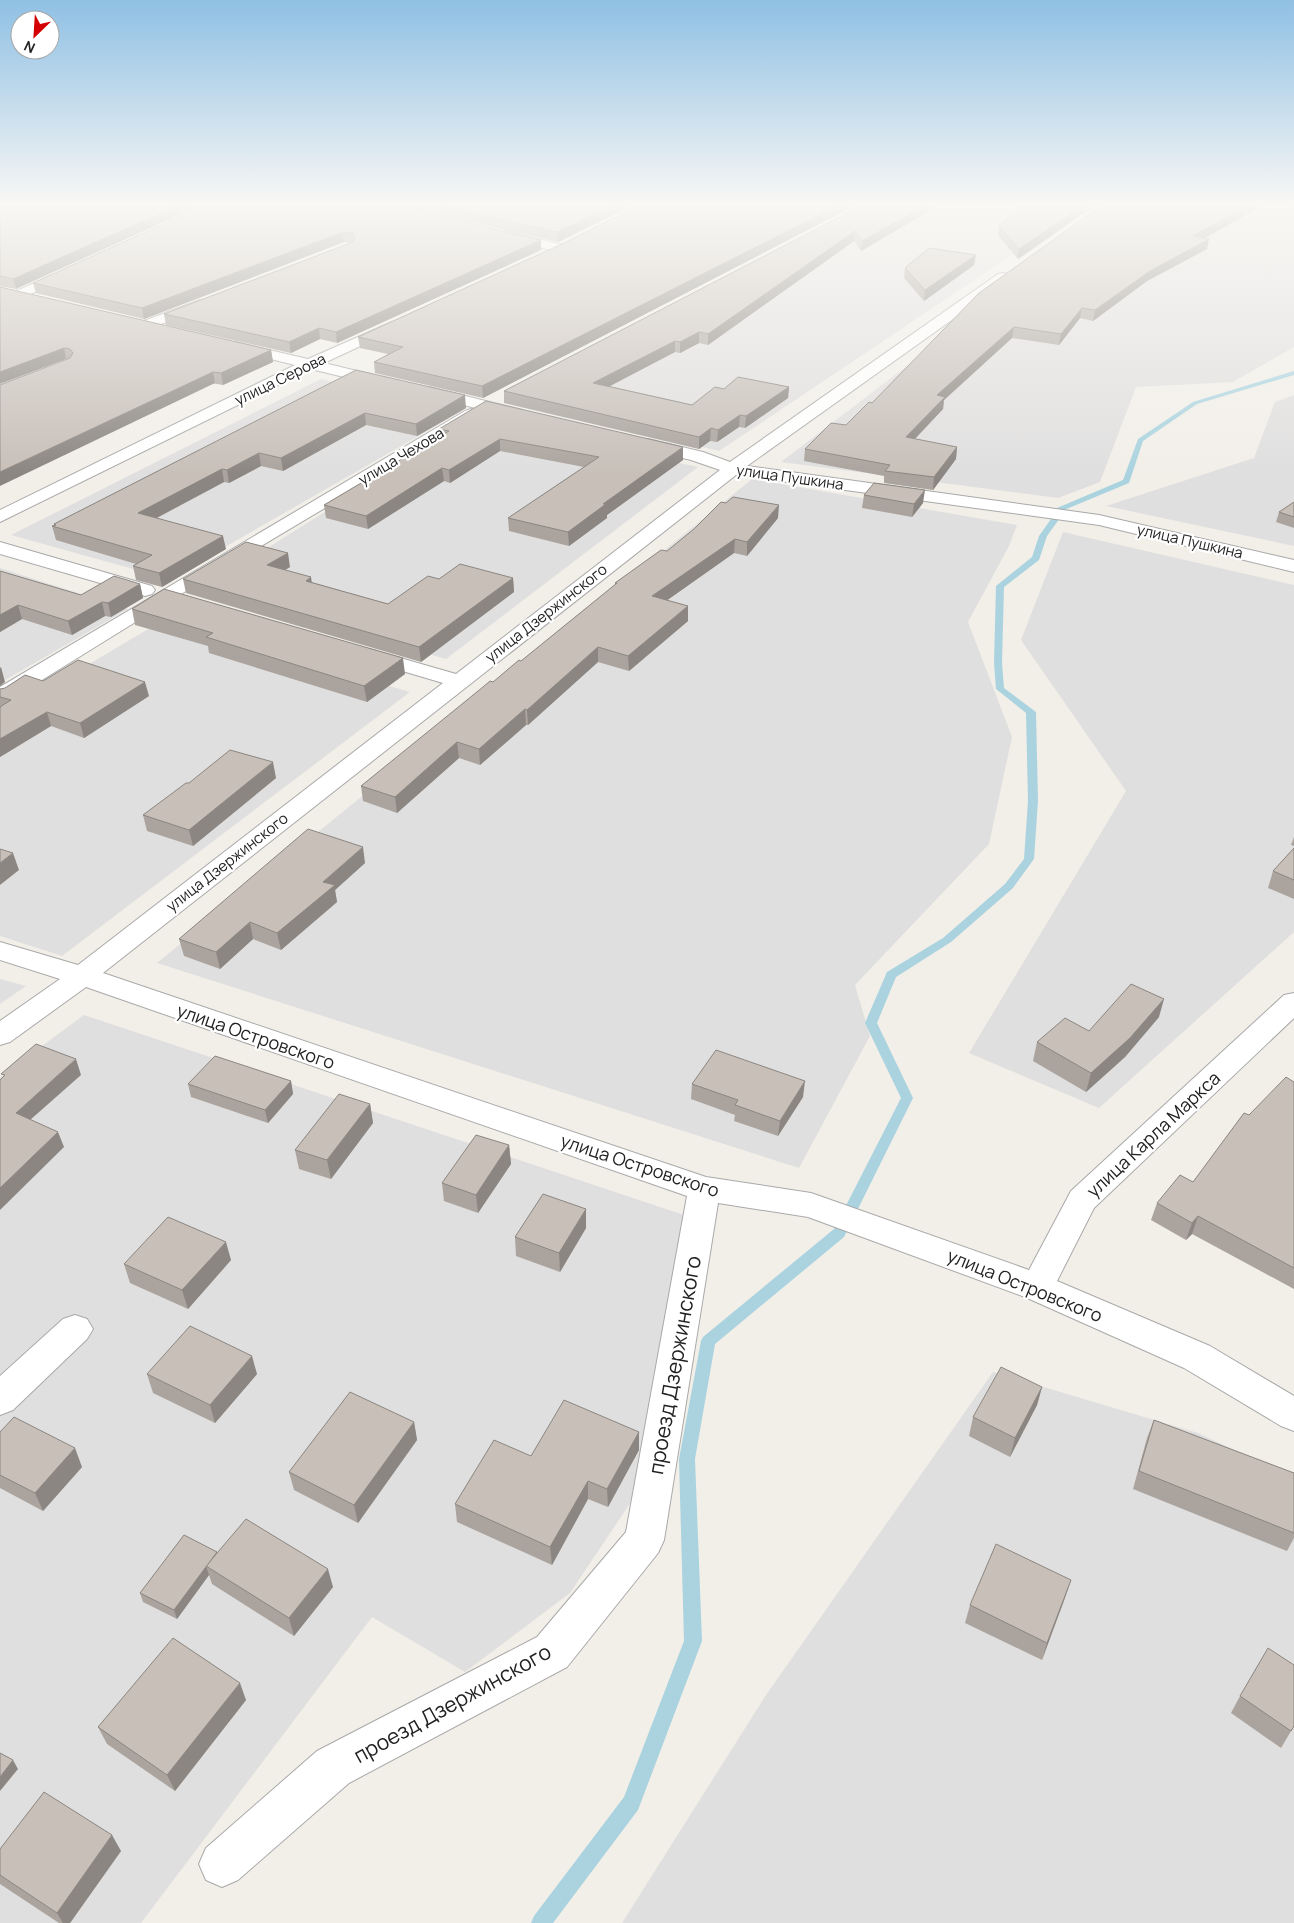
<svg xmlns="http://www.w3.org/2000/svg" width="1294" height="1923" font-family="Manrope,sans-serif">
  <style>
    .residential { fill: #e0dfdf }
    .lines { fill: none; stroke-linecap: round; stroke-linejoin: round }
    .stream { fill: #aad3df; fill-rule: evenodd }
    .minor-casing { stroke: #a9a9a9; stroke-width: 2 }
    .minor { fill: #fff; fill-rule: evenodd }
    .wall { fill: #aba49e }
    .shaded-wall { fill: #8b8681 }
    .building { fill: #c7bfb8; stroke: #8b8681 }
    .labels { text-anchor: middle; dominant-baseline: central; stroke-width: 4.5; stroke-linejoin: round; paint-order: stroke }
    .far-street-label { font-size: 15px; fill: #222; stroke: #fff }
    .street-label { font-size: 18px; fill: #222; stroke: #fff }
    .near-street-label { font-size: 21px; fill: #222; stroke: #fff }
  </style>
  <rect width="100%" height="100%" fill="#f2efe9"/>
  <g class="residential">
    <path d="M879,206H1085L719,451L513,403Z"/>
    <path d="M1125,206H1294V347L1233,382L1136,387L1100,482L1058,498L781,462L967,320Z"/>
    <path d="M321,379L464,410L169,579L11,535Z"/>
    <path d="M1294,395V546L1106,506L1254,458L1275,402Z"/>
    <path d="M475,418L698,467L446,659L200,590Z"/>
    <path d="M752,479L1017,525L1009,546L968,622L1012,737L989,844L855,985L870,1036L799,1168L157,963Z"/>
    <path d="M1063,532L1294,585V932L1099,1108L969,1053L1126,791L1021,640Z"/>
    <path d="M0,568L128,609L0,683Z"/>
    <path d="M165,619L410,692L62,956L0,936V717Z"/>
    <path d="M0,979L26,986L0,1004Z"/>
    <path d="M84,1015L684,1215L637,1493L570,1593L465,1672L372,1617L141,1923H0V1077Z"/>
    <path d="M993,1372L1198,1433L1294,1478V1923H622L766,1695Z"/>
  </g>
  <g class="lines">
    <g class="stream">
      <path d="M1294,371V375L1197,404L1143,441L1129,483L1064,510L1057,508L1123,480L1138,439L1193,402Z"/>
      <path d="M1053,516L1060,518L1047,536L1039,560L1004,587L1002,663L1004,688L1036,712L1038,801L1034,859L1013,888L951,942L896,977L877,1023L913,1098L844,1237L715,1344L695,1459L702,1641L638,1810L553,1923H531L534,1916L624,1797L684,1641L679,1459L701,1341L703,1337L834,1229L901,1098L865,1023L887,972L943,938L1005,884L1024,859L1028,801L1026,713L996,689L994,663L996,586L1032,557L1039,536Z"/>
    </g>
    <defs>
      <g id="minor">
        <path d="M506,231L563,245L565,248L559,252L502,238L500,235L502,232Z"/>
        <path d="M67,269L74,273L72,276L0,307V298Z"/>
        <path d="M1003,273L1008,274L1010,277L1008,280L747,466L1099,515L1294,560V572L1099,525L736,475L103,973L706,1177L811,1193L1029,1270L1071,1191L1284,995L1294,993V1018L1094,1208L1057,1281L1210,1346L1294,1396V1431L1281,1426L1184,1368L1025,1297L808,1217L718,1203L664,1540L658,1553L567,1667L349,1783L238,1880L222,1887L206,1880L199,1864L206,1848L317,1751L537,1637L626,1532L687,1196L86,987L10,1042L0,1045V1021L60,979L0,960V942L78,965L443,683L362,659L358,655L362,651L369,649L456,674L720,470L691,460L642,448L640,444L642,440L648,439L703,452L730,462L998,274Z"/>
        <path d="M200,300L207,304L205,307L151,328H141L139,325L141,322Z"/>
        <path d="M392,322L397,323L399,326L397,329L324,363L390,379L393,382L390,385L385,387L311,369L0,522V510L295,365L230,349L228,346L230,343L235,342L308,359Z"/>
        <path d="M429,387L522,410L524,413L522,416L516,418L423,395L421,392L423,389Z"/>
        <path d="M471,409L477,411L479,414L477,417L171,600L8,701L0,703V687L465,411Z"/>
        <path d="M0,542L152,586L155,590L152,594L145,596L0,554Z"/>
        <path d="M75,1315L87,1319L93,1329L87,1339L13,1410L0,1415V1376L63,1319Z"/>
      </g>
    </defs>
    <use href="#minor" class="minor-casing"/>
    <use href="#minor" class="minor"/>
  </g>
  <g class="wall">
    <path d="M0,206L16,289L0,286Z"/>
    <path d="M203,206L541,240V250L337,343L320,339L291,353L166,325L164,314L350,243L344,242L144,319L36,293L33,283Z"/>
    <path d="M401,206H631L558,242Z"/>
    <path d="M638,206H854L483,398L375,373L374,362L388,354L360,348L358,337L564,243Z"/>
    <path d="M861,206L921,216L861,251L854,241L708,345L699,343L680,353L675,352L609,386L692,405L724,389L789,387L788,398L745,428L739,427L717,442L710,441L699,449L504,403V391Z"/>
    <path d="M1020,206H1094L1018,259L998,235L999,226Z"/>
    <path d="M1101,206H1257L1256,209L1205,238L1207,249L1147,281L1093,321L1080,318L1059,345L1012,338L944,400L943,409L915,439L957,447L956,459L933,490L884,483V476L804,461L805,449L846,425Z"/>
    <path d="M974,265L924,301L904,278L905,268Z"/>
    <path d="M0,287L271,350L273,362L223,385L66,359Z"/>
    <path d="M356,370L466,408L417,436L366,425L283,471L261,466L229,483L224,482L157,518L226,549L162,587L136,580L133,566L136,564L56,540L52,526H54V524Z"/>
    <path d="M439,429L683,460L607,515V518L569,546L509,531L508,518L584,467L500,451L450,483L444,481L368,529L326,518L324,505L439,437Z"/>
    <path d="M864,495L923,503L912,517L862,508Z"/>
    <path d="M1294,502V528L1276,522L1279,512Z"/>
    <path d="M778,518L747,556L734,553L667,600L688,606V621L629,671L598,662L528,725H526L480,765L459,758L397,813L363,801L361,786L521,661L615,585V583L667,551Z"/>
    <path d="M290,567L285,570L311,582L388,604L439,579L513,578L514,592L421,662L186,593L183,579Z"/>
    <path d="M0,571L81,595L140,584L143,598L111,617L105,616L72,635L22,619L0,632Z"/>
    <path d="M132,609L405,674L367,702L209,653L208,646L135,625Z"/>
    <path d="M43,681L149,696L84,738L51,726L0,757V689Z"/>
    <path d="M276,778L193,846L147,831L143,815L189,783Z"/>
    <path d="M1294,837V846L1291,845Z"/>
    <path d="M1294,848V899L1268,888L1273,871Z"/>
    <path d="M365,863L335,890L337,902L281,950L253,939L220,969L184,956L179,939Z"/>
    <path d="M1159,1017L1125,1057L1086,1092L1033,1061L1037,1042Z"/>
    <path d="M291,1081L293,1094L268,1123L191,1097L188,1084Z"/>
    <path d="M1294,1082V1289L1192,1234L1186,1240L1151,1220L1157,1203L1193,1182L1249,1115Z"/>
    <path d="M692,1084L803,1097L778,1136L734,1121L735,1115L691,1099Z"/>
    <path d="M370,1104L373,1123L331,1179L299,1169L295,1150Z"/>
    <path d="M509,1145L511,1164L478,1213L444,1201L442,1183Z"/>
    <path d="M586,1209V1228L560,1272L516,1256L515,1237Z"/>
    <path d="M231,1260L188,1309L130,1283L124,1264Z"/>
    <path d="M147,1374H257L215,1423L153,1393Z"/>
    <path d="M1042,1387L1037,1405L1010,1457L969,1436L973,1417Z"/>
    <path d="M1154,1420L1294,1473V1538L1287,1551L1133,1489L1147,1438Z"/>
    <path d="M414,1422L417,1440L358,1523L294,1490L289,1472Z"/>
    <path d="M0,1432L82,1467L43,1511L0,1488Z"/>
    <path d="M639,1432V1450L608,1507L588,1499L552,1565L457,1522L455,1504L531,1456Z"/>
    <path d="M217,1552L218,1553L333,1587L294,1636L212,1584L209,1575L177,1619L143,1602L140,1593Z"/>
    <path d="M1071,1580L1042,1660L965,1623L970,1605Z"/>
    <path d="M1240,1696L1294,1726L1281,1748L1231,1713Z"/>
    <path d="M246,1700L175,1791L107,1744L98,1727Z"/>
    <path d="M0,1849L121,1851L70,1923H59L0,1884Z"/>
  </g>
  <g class="shaded-wall">
    <path d="M177,206H199L16,289L13,279Z"/>
    <path d="M612,206H631L558,242L557,232Z"/>
    <path d="M837,206H854L483,398L482,386Z"/>
    <path d="M924,206H936L921,216L861,251L862,241Z"/>
    <path d="M1082,206H1094L1018,259L1019,249Z"/>
    <path d="M1247,206H1257L1256,209L1191,246L1193,236Z"/>
    <path d="M855,231L854,241L708,345V334Z"/>
    <path d="M343,232L344,242L144,319L142,308Z"/>
    <path d="M1209,239L1207,249L1147,281L1093,321L1095,310L1150,271Z"/>
    <path d="M541,240V250L337,343L336,332Z"/>
    <path d="M976,255L974,265L924,301L925,290Z"/>
    <path d="M1082,308L1080,318L1059,345L1061,334Z"/>
    <path d="M1014,327L1012,338L944,400L943,409L905,449L906,437L937,395Z"/>
    <path d="M319,328L320,339L291,353L289,342Z"/>
    <path d="M699,332V343L680,353V342Z"/>
    <path d="M675,341V352L593,395V383Z"/>
    <path d="M64,348L66,359L0,384V372Z"/>
    <path d="M271,350L273,362L223,385L221,373Z"/>
    <path d="M213,372L215,383L0,486V472Z"/>
    <path d="M789,387L788,398L745,428L746,416Z"/>
    <path d="M465,395L466,408L417,436L416,424Z"/>
    <path d="M365,413L366,425L283,471L281,458Z"/>
    <path d="M740,415L739,427L717,442L718,430Z"/>
    <path d="M711,428L710,441L699,449V437Z"/>
    <path d="M500,439V451L450,483L449,470Z"/>
    <path d="M683,447V460L607,515V518L569,546L568,532L603,504Z"/>
    <path d="M957,447L956,459L933,490L934,477Z"/>
    <path d="M259,453L261,466L229,483L227,470Z"/>
    <path d="M442,468L444,481L368,529L366,516Z"/>
    <path d="M222,469L224,482L141,526L138,513Z"/>
    <path d="M925,490L923,503L912,517L914,504Z"/>
    <path d="M779,505L778,518L747,556V542Z"/>
    <path d="M223,536L226,549L162,587L159,573Z"/>
    <path d="M735,539L734,553L652,611V596Z"/>
    <path d="M288,553L290,567L270,579L267,565Z"/>
    <path d="M311,577L313,591L306,581Z"/>
    <path d="M513,578L514,592L421,662L419,647Z"/>
    <path d="M140,584L143,598L111,617L108,603Z"/>
    <path d="M102,602L105,616L72,635L68,621Z"/>
    <path d="M18,605L22,619L0,632V615Z"/>
    <path d="M688,606V621L629,671L628,656Z"/>
    <path d="M598,647V662L528,725L527,710Z"/>
    <path d="M403,658L405,674L367,702L364,686Z"/>
    <path d="M1,667L5,682L0,686V668Z"/>
    <path d="M145,682L149,696L84,738L80,723Z"/>
    <path d="M525,709L526,725L480,765L479,749Z"/>
    <path d="M47,712L51,726L0,757V739Z"/>
    <path d="M457,742L459,758L397,813L395,797Z"/>
    <path d="M273,762L276,778L193,846L189,830Z"/>
    <path d="M363,847L365,863L335,890L337,902L281,950L277,933L323,882Z"/>
    <path d="M13,853L19,870L0,885V863Z"/>
    <path d="M250,922L253,939L220,969L216,952Z"/>
    <path d="M1164,999L1159,1017L1125,1057L1086,1092L1091,1073Z"/>
    <path d="M76,1059L81,1075L21,1128L16,1113Z"/>
    <path d="M291,1081L293,1094L268,1123L265,1110Z"/>
    <path d="M805,1081L803,1097L778,1136L780,1121Z"/>
    <path d="M370,1104L373,1123L331,1179L327,1160Z"/>
    <path d="M58,1132L64,1147L0,1210V1188Z"/>
    <path d="M509,1145L511,1164L478,1213L476,1195Z"/>
    <path d="M586,1209V1228L560,1272L559,1253Z"/>
    <path d="M1198,1216L1192,1234L1186,1240L1192,1223Z"/>
    <path d="M226,1242L231,1260L188,1309L182,1290Z"/>
    <path d="M252,1356L257,1374L215,1423L210,1405Z"/>
    <path d="M1042,1387L1037,1405L1010,1457L1015,1438Z"/>
    <path d="M414,1422L417,1440L358,1523L354,1505Z"/>
    <path d="M639,1432V1450L608,1507L607,1489Z"/>
    <path d="M75,1448L82,1467L43,1511L35,1493Z"/>
    <path d="M588,1481V1499L552,1565L550,1547Z"/>
    <path d="M206,1566L209,1575L177,1619L174,1610Z"/>
    <path d="M328,1569L333,1587L294,1636L289,1618Z"/>
    <path d="M1071,1580L1065,1598L1042,1660L1047,1643Z"/>
    <path d="M240,1683L246,1700L175,1791L167,1775Z"/>
    <path d="M13,1760L18,1769L0,1791V1777Z"/>
    <path d="M112,1835L121,1851L70,1923H63L57,1913Z"/>
  </g>
  <g class="building">
    <path d="M0,206H177L13,279L0,276Z"/>
    <path d="M203,206H398L541,240L336,332L319,328L289,342L164,314L353,242L355,238L353,233L343,232L142,308L33,283Z"/>
    <path d="M442,206H612L557,232Z"/>
    <path d="M638,206H837L482,386L374,362L403,347L358,337L564,243Z"/>
    <path d="M861,206H924L862,241L855,231L708,334L699,332L680,342L675,341L593,383L692,405L715,387L724,389L738,377L789,387L746,416L740,415L718,430L711,428L699,437L504,391Z"/>
    <path d="M1020,206H1082L1019,249L999,226Z"/>
    <path d="M1101,206H1192L1191,207L1198,206H1247L1193,236L1209,239L1150,271L1095,310L1082,308L1061,334L1014,327L937,395L945,397L906,437L957,447L934,477L885,471L890,465L805,449L831,423L846,425L869,402L872,403L979,293Z"/>
    <path d="M929,248L976,255L925,290L905,268Z"/>
    <path d="M0,287L271,350L221,373L213,372L0,472V385L70,358L73,353L70,349L64,348L0,372Z"/>
    <path d="M356,370L465,395L416,424L365,413L281,458L259,453L227,470L222,469L138,513L223,536L159,573L133,566L152,555L52,526L56,525L54,524Z"/>
    <path d="M486,401L683,447L603,504H606L568,532L508,518L599,457L500,439L449,470L442,468L366,516L324,505L449,431L439,429Z"/>
    <path d="M874,483L925,490L914,504L864,495Z"/>
    <path d="M733,497L779,505L747,542L735,539L652,596L688,606L628,656L598,647L527,710L525,709L479,749L457,742L395,797L361,786L483,687L490,681L493,682L519,660L521,661L617,583H615L661,550L667,551L694,529L721,502L726,503Z"/>
    <path d="M1294,502V517L1279,512Z"/>
    <path d="M246,542L288,553L267,565L311,577L306,581L388,604L428,576L439,579L460,564L513,578L419,647L183,579Z"/>
    <path d="M0,571L81,595L114,576L140,584L108,603L102,602L68,621L18,605L0,615Z"/>
    <path d="M164,589L403,658L364,686L206,637L213,633L132,609Z"/>
    <path d="M78,660L145,682L80,723L47,712L0,739V707L11,700L0,697V689L5,688L25,675L43,681Z"/>
    <path d="M230,750L273,762L189,830L143,815L186,783H189Z"/>
    <path d="M308,829L363,847L323,882L335,885L277,933L250,922L216,952L179,939Z"/>
    <path d="M1294,848V880L1273,871Z"/>
    <path d="M0,849L13,853L0,863Z"/>
    <path d="M1131,984L1164,999L1130,1038L1091,1073L1037,1042L1065,1018L1089,1031Z"/>
    <path d="M36,1044L76,1059L16,1113L58,1132L0,1188V1080L5,1075L1,1074Z"/>
    <path d="M716,1050L805,1081L780,1121L735,1105L738,1100L692,1084Z"/>
    <path d="M215,1056L291,1081L265,1110L188,1084Z"/>
    <path d="M1286,1077L1294,1082V1268L1198,1216L1192,1223L1157,1203L1180,1175L1193,1182L1244,1113L1249,1115Z"/>
    <path d="M339,1094L370,1104L327,1160L295,1150Z"/>
    <path d="M476,1135L509,1145L476,1195L442,1183Z"/>
    <path d="M543,1194L586,1209L559,1253L515,1237Z"/>
    <path d="M168,1217L226,1242L182,1290L124,1264Z"/>
    <path d="M190,1326L252,1356L210,1405L147,1374Z"/>
    <path d="M1001,1367L1042,1387L1015,1438L973,1417Z"/>
    <path d="M350,1392L414,1422L354,1505L289,1472Z"/>
    <path d="M564,1400L639,1432L607,1489L588,1481L550,1547L455,1504L494,1440L531,1456Z"/>
    <path d="M14,1417L75,1448L35,1493L0,1475V1432Z"/>
    <path d="M1154,1420L1294,1473V1533L1139,1471Z"/>
    <path d="M246,1519L328,1569L289,1618L206,1566Z"/>
    <path d="M184,1535L217,1552L174,1610L140,1593Z"/>
    <path d="M996,1544L1071,1580L1047,1643L970,1605Z"/>
    <path d="M173,1638L240,1683L167,1775L98,1727Z"/>
    <path d="M1268,1648L1294,1665V1726L1291,1731L1240,1696Z"/>
    <path d="M0,1753L13,1760L0,1777Z"/>
    <path d="M44,1792L112,1835L57,1913L0,1875V1849Z"/>
  </g>
  <linearGradient id="sky" x2="0" y2="1"><stop stop-color="#8fc0e4"/><stop offset="0.43" stop-color="#f9f8f5"/><stop offset="1" stop-color="#f9f8f5" stop-opacity="0"/></linearGradient>
  <rect width="1294" height="475" fill="url(#sky)"/>
  <g class="labels">
    <g class="far-street-label">
      <text transform="translate(280 379) rotate(-26)">улица Серова</text>
      <text transform="translate(401 456) rotate(-31)">улица Чехова</text>
      <text transform="translate(790 477) rotate(8)">улица Пушкина</text>
      <text transform="translate(1190 541) rotate(13)">улица Пушкина</text>
      <text transform="translate(546 613) rotate(-38)">улица Дзержинского</text>
      <text transform="translate(227 862) rotate(-38)">улица Дзержинского</text>
    </g>
    <g class="street-label">
      <text transform="translate(256 1036) rotate(19)">улица Островского</text>
      <text transform="translate(1153 1134) rotate(-43)">улица Карла Маркса</text>
      <text transform="translate(640 1165) rotate(18)">улица Островского</text>
      <text transform="translate(1025 1285) rotate(22)">улица Островского</text>
    </g>
    <g class="near-street-label">
      <text transform="translate(674 1365) rotate(-80)">проезд Дзержинского</text>
      <text transform="translate(452 1703) rotate(-29)">проезд Дзержинского</text>
    </g>
  </g>
  <g transform="translate(35 35) rotate(205)"><circle r="24" fill="#ffffff" stroke="#a7a7a7"/>
  <path d="M0-4L9 19L0 12L-9 19Z" fill="#d40000"/>
  <text y="-8" font-size="14" font-weight="bold" text-anchor="middle" fill="#222222">N</text>
  </g>
</svg>
